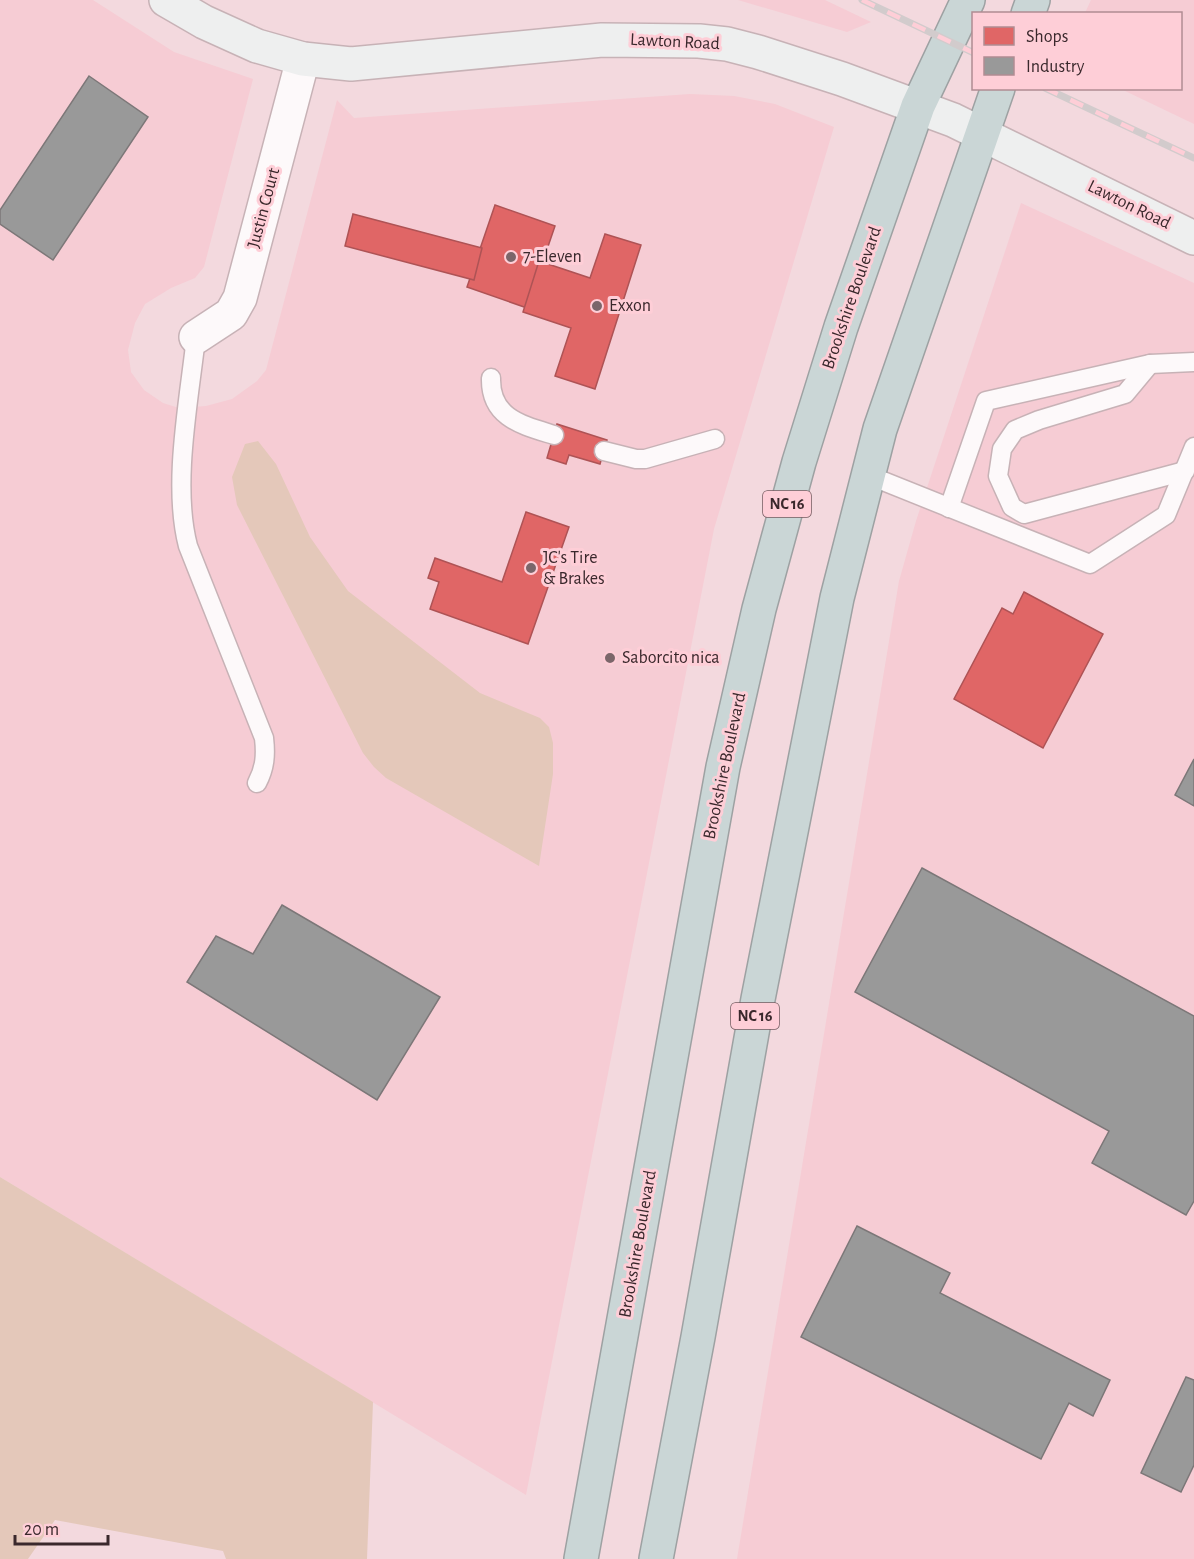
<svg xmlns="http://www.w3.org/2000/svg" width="1194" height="1559" font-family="'Alegreya Sans',sans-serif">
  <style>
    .built { fill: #f6ccd4 }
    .green { fill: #e4c8ba }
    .shops { fill: #e06666; stroke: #ae5355; stroke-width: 1.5 }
    .industry { fill: #999; stroke: #7c7778; stroke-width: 1.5 }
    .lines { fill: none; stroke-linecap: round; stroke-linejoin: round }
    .lane-casing { stroke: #c7b2b6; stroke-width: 21 }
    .street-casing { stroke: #c7b2b6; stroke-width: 36 }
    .secondary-casing { stroke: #c7b2b6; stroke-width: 36 }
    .highway-casing { stroke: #9da1a2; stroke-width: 36 }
    .lane { stroke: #fdf9fa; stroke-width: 18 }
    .street { stroke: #fdf9fa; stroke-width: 33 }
    .secondary { stroke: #eeefef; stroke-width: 33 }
    .highway { stroke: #cad6d6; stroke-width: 33 }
    .rail-casing { stroke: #d2cbcc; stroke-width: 7 }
    .rail { stroke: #feced7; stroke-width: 4.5; stroke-dasharray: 14; stroke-linecap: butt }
    .poi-dot { fill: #7b666a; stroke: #feced7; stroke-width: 2 }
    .labels { text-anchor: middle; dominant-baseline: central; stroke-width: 6; stroke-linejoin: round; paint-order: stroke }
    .shield { fill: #feced7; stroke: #755a5f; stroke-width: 1.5 }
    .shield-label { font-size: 16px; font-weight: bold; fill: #3a282c }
    .street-label { font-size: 18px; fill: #3a282c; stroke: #feced7 }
    .poi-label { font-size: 18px; fill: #3a282c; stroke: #feced7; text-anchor: start }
  </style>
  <rect width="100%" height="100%" fill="#f3d9de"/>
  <g class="built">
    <path d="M0,0H93L174,52L253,79L204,267L195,278L171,288L145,304L135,323L128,350L131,372L144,390L163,403L179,408L206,406L232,399L257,381L266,370L337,100L354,118L690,94L734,96L775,104L834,127L714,529L526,1495L0,1177Z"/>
    <path d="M738,0H825L871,22L847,32Z"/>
    <path d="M1091,0H1194V124L1121,89L1180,88V14L1085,13Z"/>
    <path d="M1021,203L1194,283V1559H737L899,581L916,521Z"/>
  </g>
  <g class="green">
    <path d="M258,441L276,464L310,537L348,591L480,693L540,718L549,727L553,743V774L539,866L386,778L374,767L363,753L237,505L232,477L245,444Z"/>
    <path d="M0,1177L373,1402L367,1559H226L223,1551L55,1520L28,1559H0Z"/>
  </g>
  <g class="shops">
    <path d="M495,205L555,226L527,308L467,287Z"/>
    <path d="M353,214L482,248L474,280L345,246Z"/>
    <path d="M605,234L641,245L595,389L555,376L571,328L523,312L539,261L590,278Z"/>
    <path d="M557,424L607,440L600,464L569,455L566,464L547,458Z"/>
    <path d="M526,512L569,527L528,644L430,609L439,582L428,578L435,558L502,582Z"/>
    <path d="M1024,592L1103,634L1043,748L954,699L1002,608L1013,614Z"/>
  </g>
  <g class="industry">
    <path d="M89,76L148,117L53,260L0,224V210Z"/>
    <path d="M1194,759V806L1175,795Z"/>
    <path d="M922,868L1194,1016V1201L1186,1215L1092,1163L1109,1131L855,992Z"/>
    <path d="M282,905L440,997L377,1100L187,982L216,936L253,954Z"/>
    <path d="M857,1226L950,1273L940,1293L1110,1380L1093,1416L1069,1403L1041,1459L801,1337Z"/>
    <path d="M1186,1377L1194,1380V1465L1181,1492L1141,1473Z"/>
  </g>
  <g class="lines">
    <defs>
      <g id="lane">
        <path d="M196,337C189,401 172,485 188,546L264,738C266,755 265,768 257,783"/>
        <path d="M1150,364L1125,394L1039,420L1015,430L1002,449L998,476L1012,507L1024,514L1185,471"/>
        <path d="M491,378C490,418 522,425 554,435"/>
        <path d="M604,451L636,459H645L715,439"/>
        <path d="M868,475L1090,564L1166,515L1194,447"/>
        <path d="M949,508L986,401L1150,364L1194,362"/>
      </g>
      <path id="street" d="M196,337L231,314L240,298L303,59"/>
      <path id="secondary" d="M166,0L204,22L257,46L303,59L351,64L602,40L699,41L727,44L758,52L842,79L953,120L1194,238"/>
      <g id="highway">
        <path d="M1028,14L1033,0"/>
        <path d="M581,1559L723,767L759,609L799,462L841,327L918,106L968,0"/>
        <path d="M656,1559L698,1337L758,999L837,598L880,429L998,88"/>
      </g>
    </defs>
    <use href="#lane" class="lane-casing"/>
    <use href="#street" class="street-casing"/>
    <use href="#secondary" class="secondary-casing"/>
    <use href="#highway" class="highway-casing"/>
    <use href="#lane" class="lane"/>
    <use href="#street" class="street"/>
    <use href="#secondary" class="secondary"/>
    <use href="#highway" class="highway"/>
    <defs>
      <g id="rail">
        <path d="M862,0L974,53"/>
        <path d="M1045,88L1194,158"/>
      </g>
    </defs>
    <use href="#rail" class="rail-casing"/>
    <use href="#rail" class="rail"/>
  </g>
  <g class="poi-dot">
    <circle cx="511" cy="257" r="6"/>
    <circle cx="597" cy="306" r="6"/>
    <circle cx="531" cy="568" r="6"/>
    <circle cx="610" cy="658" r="6"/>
  </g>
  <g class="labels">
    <g class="shield">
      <rect x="763" y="491" width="48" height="26" rx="4.5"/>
      <rect x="731" y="1003" width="48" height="26" rx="4.5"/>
    </g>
    <g class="shield-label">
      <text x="787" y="504">NC 16</text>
      <text x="755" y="1016">NC 16</text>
    </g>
    <g class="street-label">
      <text transform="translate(675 42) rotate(3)">Lawton Road</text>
      <text transform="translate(1129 205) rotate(26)">Lawton Road</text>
      <text transform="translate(264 208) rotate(-75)">Justin Court</text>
      <text transform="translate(852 298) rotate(-71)">Brookshire Boulevard</text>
      <text transform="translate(725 766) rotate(-78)">Brookshire Boulevard</text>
      <text transform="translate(638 1244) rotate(-80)">Brookshire Boulevard</text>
    </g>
    <g class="poi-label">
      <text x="523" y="257">7-Eleven</text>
      <text x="609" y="306">Exxon</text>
      <text x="543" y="558">JC's Tire<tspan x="543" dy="21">&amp; Brakes</tspan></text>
      <text x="622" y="658">Saborcito nica</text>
    </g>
  </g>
  <rect x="972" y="12" width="210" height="78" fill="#feced7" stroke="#b08c93" stroke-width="1.5"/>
  <rect x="984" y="27" width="30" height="18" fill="#e06666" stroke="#b08c93" stroke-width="1.5"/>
  <text x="1026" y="42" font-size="18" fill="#3a282c">Shops</text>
  <rect x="984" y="57" width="30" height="18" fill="#999999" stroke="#b08c93" stroke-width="1.5"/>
  <text x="1026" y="72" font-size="18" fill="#3a282c">Industry</text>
  <path d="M15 1535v9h93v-9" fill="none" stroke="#3a282c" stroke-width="3"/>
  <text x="24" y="1535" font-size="18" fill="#3a282c" stroke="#feced7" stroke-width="4.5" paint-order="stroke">20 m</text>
</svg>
